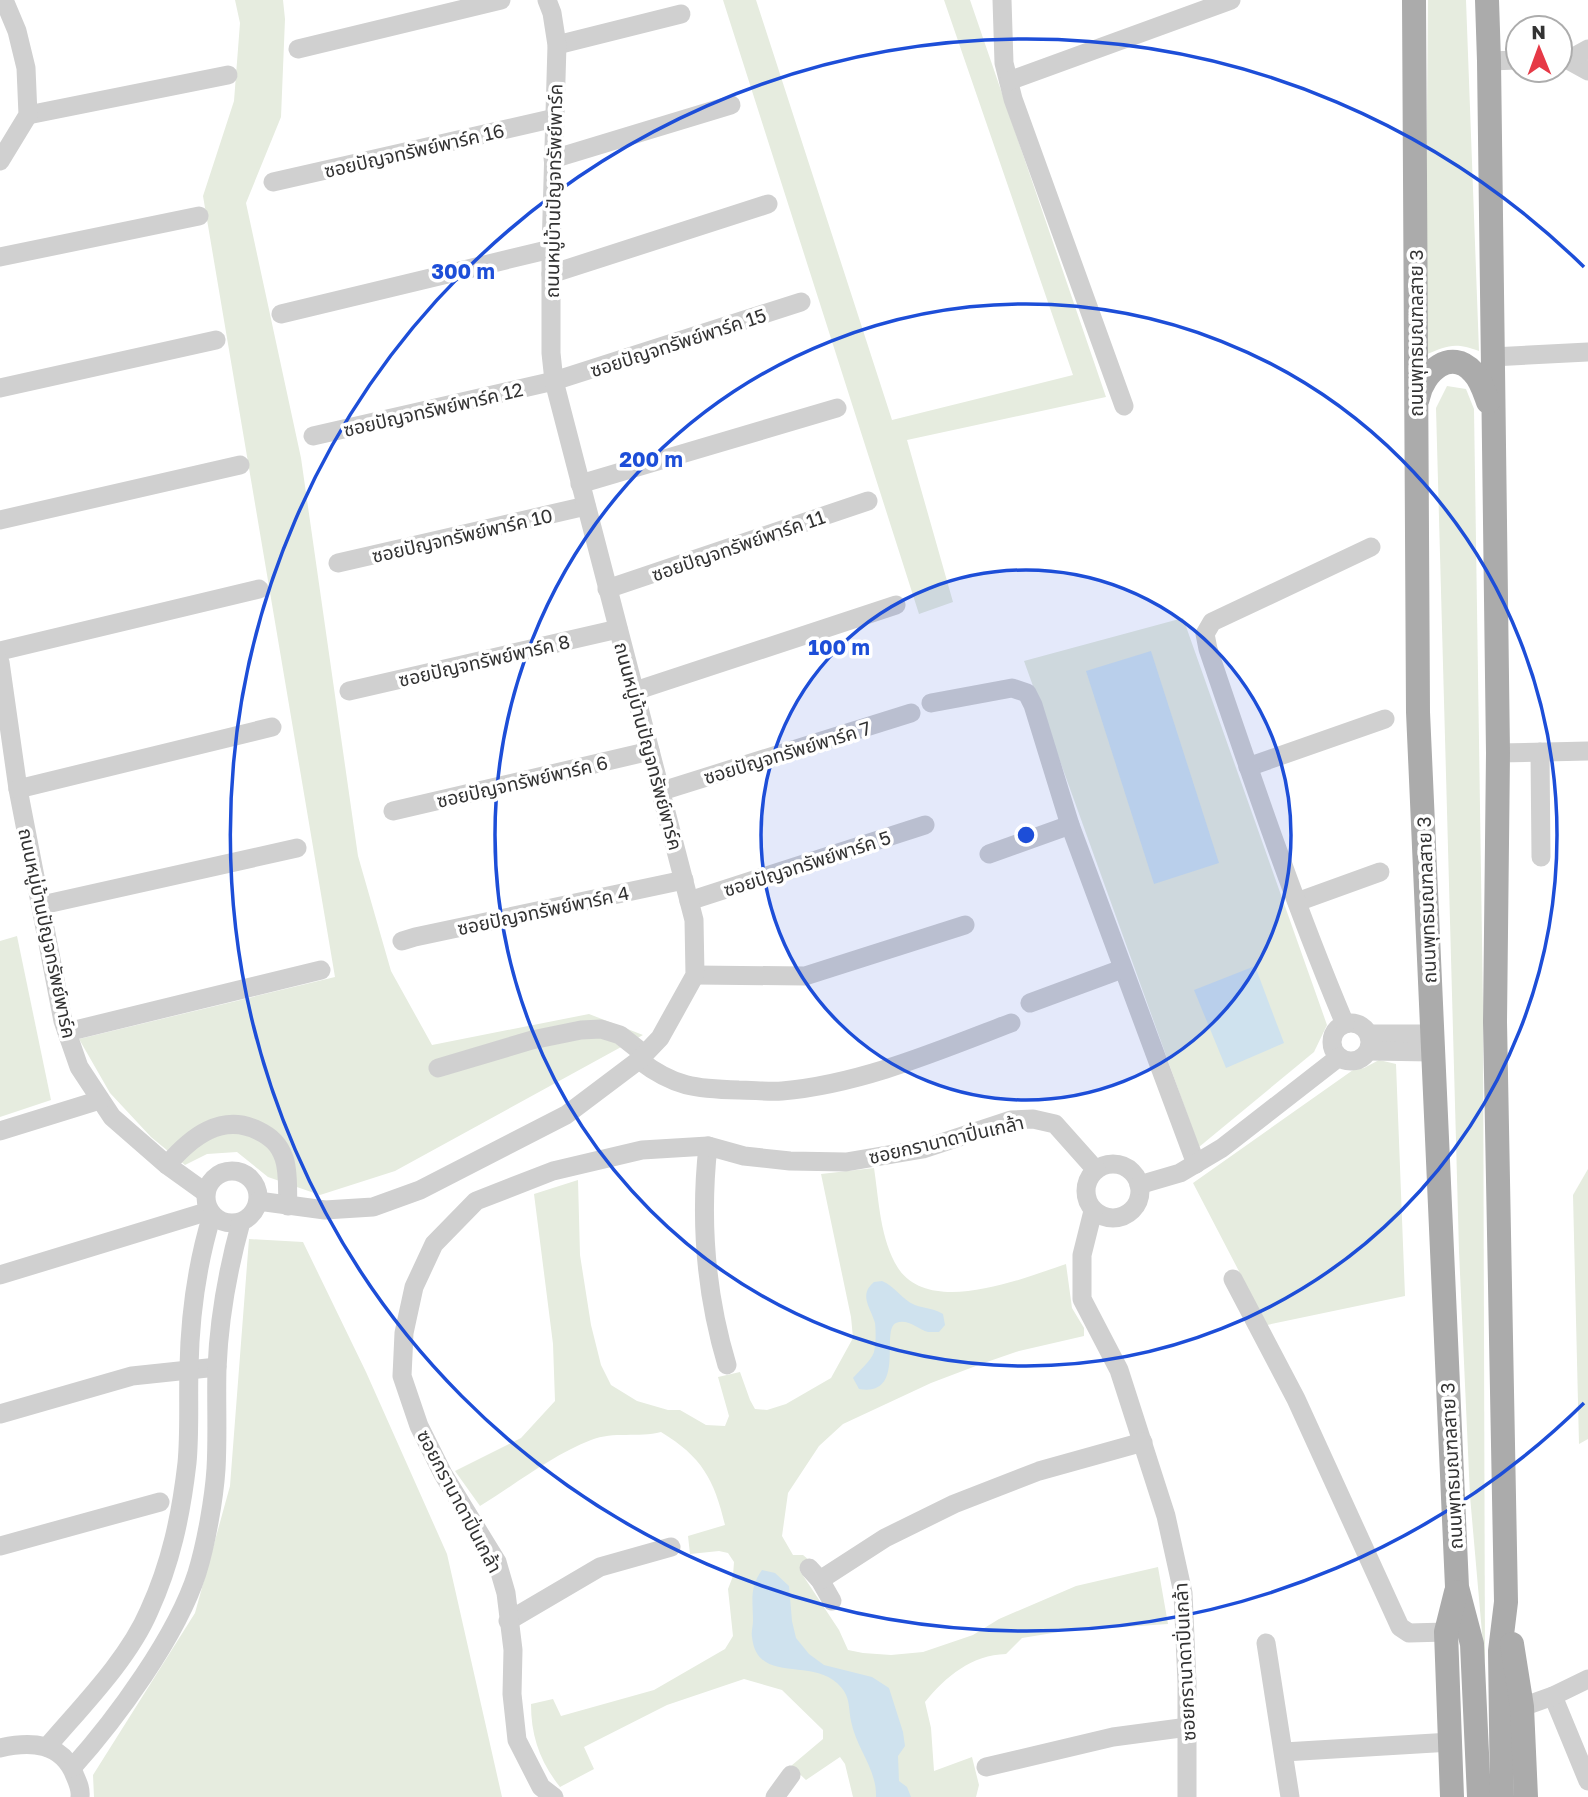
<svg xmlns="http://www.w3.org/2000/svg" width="1588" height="1797" font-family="'Golos Text','Noto Sans Thai',sans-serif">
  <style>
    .green { fill: #e6ecdf }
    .water { fill: #cfe2ee }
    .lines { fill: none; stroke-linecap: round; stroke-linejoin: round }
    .minor { stroke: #d0d0d0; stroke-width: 19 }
    .major { stroke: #ababab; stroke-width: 24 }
    .ring { fill: none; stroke: #1d4ed8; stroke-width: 3.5 }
    .labels { text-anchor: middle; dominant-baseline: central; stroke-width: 7; stroke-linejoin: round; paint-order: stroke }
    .street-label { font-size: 19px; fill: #333; stroke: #fff }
    .centre { fill: #1d4ed8; stroke: #fff; stroke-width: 3.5 }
    .ring-label { font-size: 21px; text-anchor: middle; font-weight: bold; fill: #1d4ed8; stroke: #fff; stroke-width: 7; stroke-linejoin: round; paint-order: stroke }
  </style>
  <rect width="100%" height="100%" fill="#fff"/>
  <g class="green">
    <path d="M235,0H283L285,19L281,117L246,203L301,458L358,856L391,971L432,1045L589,1014L643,1035L395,1171L320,1195L268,1177L237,1152L207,1154L185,1165L151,1137L110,1093L79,1039L335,977L203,196L234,101L240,23Z"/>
    <path d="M723,0H756L892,420L1073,375L944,0H970L1106,397L907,440L953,602L919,614Z"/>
    <path d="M1428,0H1466L1479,351C1455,342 1448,345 1425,355Z"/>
    <path d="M1447,386L1466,389L1474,409L1483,1007L1485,1667L1470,1496L1459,1251L1436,408Z"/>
    <path d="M1183,618L1327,1025L1314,1052L1199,1147L1024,661Z"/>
    <path d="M17,936L51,1100L0,1117V941Z"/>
    <path d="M1379,1060L1396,1064L1405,1296L1267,1325L1193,1183L1353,1070L1364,1068Z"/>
    <path d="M874,1168C879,1201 880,1239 898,1268C930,1317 1024,1278 1066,1264L1072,1308L1084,1328V1336L1019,1351L981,1364L931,1383L843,1424L819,1446L788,1493L782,1536L793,1555H803L809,1560L800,1571L839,1630L848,1650L863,1653L891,1655L923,1652L973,1635L999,1619L1076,1586L1158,1567L1168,1624L1065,1631L1022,1638L1006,1654C972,1655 946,1676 925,1702L931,1728L934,1771L972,1757L979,1785L976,1797H853L845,1764L840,1757L806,1780L791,1766L823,1739V1730L782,1690L744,1679L667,1705L584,1747L594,1769L560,1787C540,1762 531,1736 531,1704L553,1699L561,1716L654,1690L725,1649L733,1636L728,1589L733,1576L734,1562L728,1553L719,1551L690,1554L688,1536L725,1525C714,1479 702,1457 661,1432C638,1438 614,1431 591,1440C552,1455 516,1484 480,1506L455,1471L521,1438L555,1401L553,1344L534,1194L578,1180L580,1255L591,1325L601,1365L611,1385L637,1401L668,1410H680L706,1425L725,1426L729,1416L718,1377L740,1372L750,1400L755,1409L767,1410L786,1404L831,1378L853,1338L851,1317L821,1174Z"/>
    <path d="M1588,1169V1439L1579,1444L1573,1195Z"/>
    <path d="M249,1239L303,1242L366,1372L447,1554L502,1797H94L93,1775L195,1613L230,1486Z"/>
  </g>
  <g class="water">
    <path d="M1151,651L1219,863L1154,884L1086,671Z"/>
    <path d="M1255,966L1284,1043L1226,1068L1194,990Z"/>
    <path d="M882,1281C895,1286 902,1300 915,1305C925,1309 931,1307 943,1314L945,1325L939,1332C938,1332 929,1332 928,1332C918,1329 907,1318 896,1323C880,1330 907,1397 859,1389L853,1378C859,1371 871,1361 874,1352C876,1344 876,1332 875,1323C871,1308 858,1295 874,1282Z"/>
    <path d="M762,1570L775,1573L789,1586L792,1621L796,1638L809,1654L824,1665L872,1677L889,1688L903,1732L905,1746L898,1756L899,1781L907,1787L911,1797H876C877,1769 856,1748 851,1721C848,1706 851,1696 837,1683C809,1658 757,1684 752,1637C751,1632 753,1626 753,1621C753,1601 749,1588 762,1570Z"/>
  </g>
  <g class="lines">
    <g class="minor">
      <path d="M1002,0L1004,63L1013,99L1124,406"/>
      <path d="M557,45L681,14"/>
      <path d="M298,49L501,0"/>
      <path d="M1560,60H1568L1588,71"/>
      <path d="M1568,60L1588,49"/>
      <path d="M1489,61L1518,60"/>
      <path d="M1009,81L1231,0"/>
      <path d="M28,115L228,75"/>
      <path d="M553,159L731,105"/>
      <path d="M0,161L28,115L26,68L17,31L4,0"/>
      <path d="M273,182L555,118"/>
      <path d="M0,257L199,216"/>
      <path d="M551,274L768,204"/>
      <path d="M281,314L551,249"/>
      <path d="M1492,357L1588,352"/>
      <path d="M0,388L216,340"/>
      <path d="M313,436L554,381L801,302"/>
      <path d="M580,484L837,408"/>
      <path d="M0,520L240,465"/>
      <path d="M338,563L586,506"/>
      <path d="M607,589L868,501"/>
      <path d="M0,651L259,589"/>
      <path d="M0,662L18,789L63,1021L79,1067L112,1117L167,1165L206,1193"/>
      <path d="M349,691L618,629"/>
      <path d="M635,691L896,605"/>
      <path d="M931,703L1012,688L1027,693L1033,705L1070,825L1196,1164"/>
      <path d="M1540,752L1541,857"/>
      <path d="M1498,753L1588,751"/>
      <path d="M1248,767L1385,719"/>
      <path d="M18,789L272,727"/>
      <path d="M662,791L911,713"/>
      <path d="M393,811L650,751"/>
      <path d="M989,854L1070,825"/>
      <path d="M689,901L925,825"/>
      <path d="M1297,902L1380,872"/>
      <path d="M42,905L297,848"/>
      <path d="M402,941L415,937L684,880"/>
      <path d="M695,975L805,976L965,925"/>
      <path d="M1030,1003L1122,969"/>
      <circle cx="1351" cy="1042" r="19"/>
      <path d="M1345,1024C1293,901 1251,775 1208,649L1205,634L1212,622L1371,547"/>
      <path d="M67,1032L321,970"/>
      <path d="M1369,1034H1431"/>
      <path d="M1369,1051L1432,1052"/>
      <path d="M639,1060C674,1087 696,1089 739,1090C753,1090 768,1092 782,1091C861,1084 938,1051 1011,1023"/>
      <path d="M438,1068L532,1040L581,1030L601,1029L620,1035L644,1054"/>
      <path d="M0,1131L100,1100"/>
      <path d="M708,1146C700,1219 706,1295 727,1365"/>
      <circle cx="1113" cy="1191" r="27"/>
      <path d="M167,1165C191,1137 222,1112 259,1131C271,1137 279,1144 284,1158C289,1172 287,1191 288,1206"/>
      <circle cx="232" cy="1197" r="26"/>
      <path d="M1139,1185L1180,1173L1222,1148L1339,1057"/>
      <path d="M258,1201L325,1210L373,1207L420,1190L566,1115L639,1060L660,1038L695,975L694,920L554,381L551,353V249L557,45L552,13L547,0"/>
      <path d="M1093,1211L1082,1255V1299L1119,1370L1166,1516L1183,1593L1187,1683V1797"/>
      <path d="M0,1275L209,1211"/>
      <path d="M1233,1279L1296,1399L1400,1627L1409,1633L1446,1632"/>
      <path d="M0,1414L132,1376L217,1367"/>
      <path d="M0,1546L160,1502"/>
      <path d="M809,1568L820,1580L832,1601"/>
      <path d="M820,1580L885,1538L954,1504L1039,1471L1143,1442"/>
      <path d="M508,1621L600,1567L671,1547"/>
      <path d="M1266,1643L1290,1797"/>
      <path d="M1553,1696L1588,1781"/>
      <path d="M1522,1707L1553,1696L1588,1679"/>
      <path d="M47,1747C81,1707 128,1660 149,1611C171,1563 181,1515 187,1463C190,1431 188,1399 189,1367C190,1316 197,1264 212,1215"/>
      <path d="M0,1748C30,1741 62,1742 75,1776C78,1783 81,1789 80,1797"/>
      <path d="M1284,1752L1451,1742"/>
      <path d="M986,1767L1113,1737L1188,1727"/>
      <path d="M72,1768C116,1719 177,1636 197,1573C206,1544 214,1499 216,1469C218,1435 216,1401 217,1368C219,1319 228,1269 241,1222"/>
      <path d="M554,1797L541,1787L517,1740L512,1694L513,1650L506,1593L497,1562L443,1474L419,1426L402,1376L404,1333L414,1287L434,1244L476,1201L553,1171L642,1150L708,1146L744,1156L790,1161L846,1162L923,1149L1011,1120L1033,1119L1055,1124L1096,1170"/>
      <path d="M775,1797L791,1775"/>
    </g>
    <g class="major">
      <path d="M1414,0L1418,712L1457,1587L1472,1644L1479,1797"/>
      <path d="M1487,0L1489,61L1498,753L1495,1022L1506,1602L1500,1651L1502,1797"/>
      <path d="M1418,398C1423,372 1451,347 1473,372C1481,380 1484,391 1488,402"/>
      <path d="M1512,1644L1522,1707L1526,1797"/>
      <path d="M1452,1797L1446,1632L1456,1592"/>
    </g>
  </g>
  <circle cx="1026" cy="835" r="265" fill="#1d4ed8" fill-opacity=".12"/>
  <g class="ring">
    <circle cx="1026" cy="835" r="265"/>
    <circle cx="1026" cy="835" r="531"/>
    <path d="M1584 1403A796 796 0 1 1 1584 267"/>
  </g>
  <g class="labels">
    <g class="street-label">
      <text transform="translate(414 150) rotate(-13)">ซอยปัญจทรัพย์พาร์ค 16</text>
      <text transform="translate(553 191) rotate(-89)">ถนนหมู่บ้านปัญจทรัพย์พาร์ค</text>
      <text transform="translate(1415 333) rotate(-90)">ถนนพุทธมณฑลสาย 3</text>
      <text transform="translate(678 342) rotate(-18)">ซอยปัญจทรัพย์พาร์ค 15</text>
      <text transform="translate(433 409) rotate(-13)">ซอยปัญจทรัพย์พาร์ค 12</text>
      <text transform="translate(462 535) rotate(-13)">ซอยปัญจทรัพย์พาร์ค 10</text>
      <text transform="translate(738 545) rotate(-19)">ซอยปัญจทรัพย์พาร์ค 11</text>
      <text transform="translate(484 660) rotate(-13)">ซอยปัญจทรัพย์พาร์ค 8</text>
      <text transform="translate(649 746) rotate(75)">ถนนหมู่บ้านปัญจทรัพย์พาร์ค</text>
      <text transform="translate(787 752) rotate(-17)">ซอยปัญจทรัพย์พาร์ค 7</text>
      <text transform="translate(522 781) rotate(-13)">ซอยปัญจทรัพย์พาร์ค 6</text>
      <text transform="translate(807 863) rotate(-18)">ซอยปัญจทรัพย์พาร์ค 5</text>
      <text transform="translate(1426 900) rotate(-92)">ถนนพุทธมณฑลสาย 3</text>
      <text transform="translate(543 910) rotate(-12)">ซอยปัญจทรัพย์พาร์ค 4</text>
      <text transform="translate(48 933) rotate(78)">ถนนหมู่บ้านปัญจทรัพย์พาร์ค</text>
      <text transform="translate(946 1139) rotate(-13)">ซอยกรานาดาปิ่นเกล้า</text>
      <text transform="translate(1451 1466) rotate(-93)">ถนนพุทธมณฑลสาย 3</text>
      <text transform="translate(460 1501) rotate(62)">ซอยกรานาดาปิ่นเกล้า</text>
      <text transform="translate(1184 1662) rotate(-93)">ซอยกรานาดาปิ่นเกล้า</text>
    </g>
  </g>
  <circle cx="1026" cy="835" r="10" class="centre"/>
  <g class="ring-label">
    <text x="463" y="279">300 m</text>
    <text x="651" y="467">200 m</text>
    <text x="839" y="655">100 m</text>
  </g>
  <g transform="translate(1539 49) rotate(359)"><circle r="33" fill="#ffffff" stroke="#adadad" stroke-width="2"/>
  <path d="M0-5L12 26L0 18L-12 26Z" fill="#e63946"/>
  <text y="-10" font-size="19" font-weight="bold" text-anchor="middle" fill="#333333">N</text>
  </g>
</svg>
